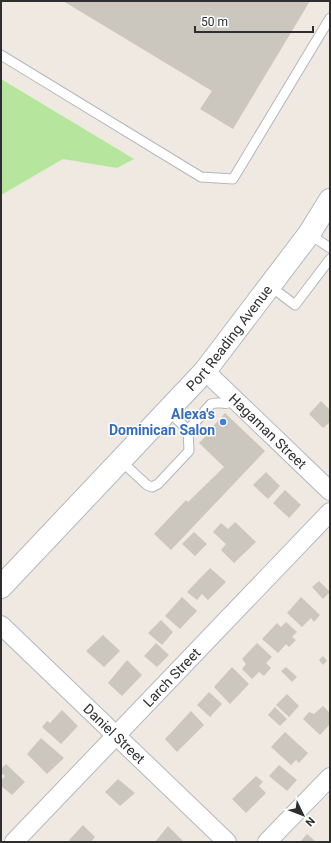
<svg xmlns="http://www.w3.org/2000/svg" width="331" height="843" font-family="Roboto,sans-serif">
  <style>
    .green { fill: #b6e59e }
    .building { fill: #cbc7bf }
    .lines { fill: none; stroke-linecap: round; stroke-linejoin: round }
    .lane-casing { stroke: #b4b7c1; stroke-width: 11 }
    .street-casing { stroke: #b4b7c1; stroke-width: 20 }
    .secondary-casing { stroke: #b4b7c1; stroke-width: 24 }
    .lane { stroke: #fff; stroke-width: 9 }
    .street { stroke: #fff; stroke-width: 18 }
    .secondary { stroke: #fff; stroke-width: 22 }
    .shop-dot { fill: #3f7fe0; stroke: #fff; stroke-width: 1.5 }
    .labels { text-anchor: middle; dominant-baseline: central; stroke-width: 3; stroke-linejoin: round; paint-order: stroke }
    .street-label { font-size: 14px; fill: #2e2e2e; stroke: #fff }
    .shop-label { font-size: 14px; font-weight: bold; fill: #366cbe; stroke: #fff; text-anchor: end }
  </style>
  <rect width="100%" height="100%" fill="#efe9e1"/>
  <path class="green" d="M1,79L134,159L117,168L63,159L1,195Z"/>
  <g class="building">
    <path d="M63,1H310L233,129L200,109L212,91Z"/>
    <path d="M321,401L330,410V422L323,428L309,414Z"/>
    <path d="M225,413L265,451L171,550L154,534L186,500L188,502L224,467L199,443L206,436L205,435Z"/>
    <path d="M266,472L280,486L268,499L253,485Z"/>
    <path d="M285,490L301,505L289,518L273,503Z"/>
    <path d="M235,522L256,542L234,563L221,550L226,544L213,532L221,523L228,529Z"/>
    <path d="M194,532L207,544L195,556L182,544Z"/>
    <path d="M210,568L226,582L208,600L202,594L197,600L187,592Z"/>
    <path d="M319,581L330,592L323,599L312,587Z"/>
    <path d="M182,597L197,611L180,629L165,616Z"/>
    <path d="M301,597L320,615L314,622L311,618L302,627L287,613Z"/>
    <path d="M161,620L173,632L162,645L148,633Z"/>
    <path d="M286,622L297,632L292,637L296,640L289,647L286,644L278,653L262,639L277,623L281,627Z"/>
    <path d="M103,635L120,651L104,667L86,651Z"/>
    <path d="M156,643L169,655L157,667L144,656Z"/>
    <path d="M257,643L272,657L266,663L271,668L264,676L259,672L252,679L242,669L246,664L242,659Z"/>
    <path d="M323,656L327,661L323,665L319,660Z"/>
    <path d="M127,660L142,675L122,696L108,683Z"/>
    <path d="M232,667L249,684L230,704L214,687Z"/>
    <path d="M286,667L297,677L292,682L281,671Z"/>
    <path d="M209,692L222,704L210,717L197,705Z"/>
    <path d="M287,694L299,706L289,717L276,705Z"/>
    <path d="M323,706L330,713V724L320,735L303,719L309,712L314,714Z"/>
    <path d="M275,707L287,719L280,726L268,715Z"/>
    <path d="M62,710L78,726L61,744L42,727L47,721L50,723Z"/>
    <path d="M191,711L204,725L177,752L165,739Z"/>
    <path d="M285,732L308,753L299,763L296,760L291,765L271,747Z"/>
    <path d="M41,738L64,758L47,774L27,754Z"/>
    <path d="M6,764L25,782L12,795L1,786V781L5,776L1,773V769Z"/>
    <path d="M279,765L297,780L287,791L269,776Z"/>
    <path d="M256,776L263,782L259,786L266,793L246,813L232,799Z"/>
    <path d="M118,779L135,793L120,806L105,792Z"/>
    <path d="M83,825L95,837L91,842H70L69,840Z"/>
    <path d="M168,826L184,842H155Z"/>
    <path d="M307,834L316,842H300Z"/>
  </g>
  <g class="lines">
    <defs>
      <g id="lane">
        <path d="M1,55L201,177L233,179L330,18"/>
        <path d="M309,234L330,248"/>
        <path d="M270,286L295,305L330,259"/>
        <path d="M188,430L211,404C221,400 225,408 234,399"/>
        <path d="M121,461L147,485L152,487L158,484L189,451L188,430L168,411"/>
      </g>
      <g id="street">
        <path id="s1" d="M205,371L330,491"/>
        <path id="s2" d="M1,625L227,842"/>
        <path id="s3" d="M14,842L330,512"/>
        <path d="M267,842L330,777"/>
      </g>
      <g id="secondary">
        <path id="s4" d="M1,587L205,371L309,234L330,200"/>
      </g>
    </defs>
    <use href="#lane" class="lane-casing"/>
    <use href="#street" class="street-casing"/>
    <use href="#secondary" class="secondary-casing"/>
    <use href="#lane" class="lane"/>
    <use href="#street" class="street"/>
    <use href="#secondary" class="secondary"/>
  </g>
  <circle class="shop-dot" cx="223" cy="422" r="4"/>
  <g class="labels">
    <g class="street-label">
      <text stroke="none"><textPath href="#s4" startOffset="338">Port Reading Avenue</textPath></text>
      <text stroke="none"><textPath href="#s1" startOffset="87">Hagaman Street</textPath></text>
      <text stroke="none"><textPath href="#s3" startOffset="228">Larch Street</textPath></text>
      <text stroke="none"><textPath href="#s2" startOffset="157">Daniel Street</textPath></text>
    </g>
    <g class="shop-label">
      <text x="215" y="414">Alexa's<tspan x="215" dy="16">Dominican Salon</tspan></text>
    </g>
  </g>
  <rect width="331" height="843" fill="none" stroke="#2e2e2e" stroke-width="4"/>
  <g transform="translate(303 815) rotate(133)" stroke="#ffffff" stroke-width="3" paint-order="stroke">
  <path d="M0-3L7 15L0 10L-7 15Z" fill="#2e2e2e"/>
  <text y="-6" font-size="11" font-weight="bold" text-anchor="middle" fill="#2e2e2e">N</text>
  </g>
  <path d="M195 26v6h118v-6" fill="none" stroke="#2e2e2e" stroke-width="2"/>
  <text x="201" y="26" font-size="12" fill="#2e2e2e" stroke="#ffffff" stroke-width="3" paint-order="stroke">50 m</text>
</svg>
